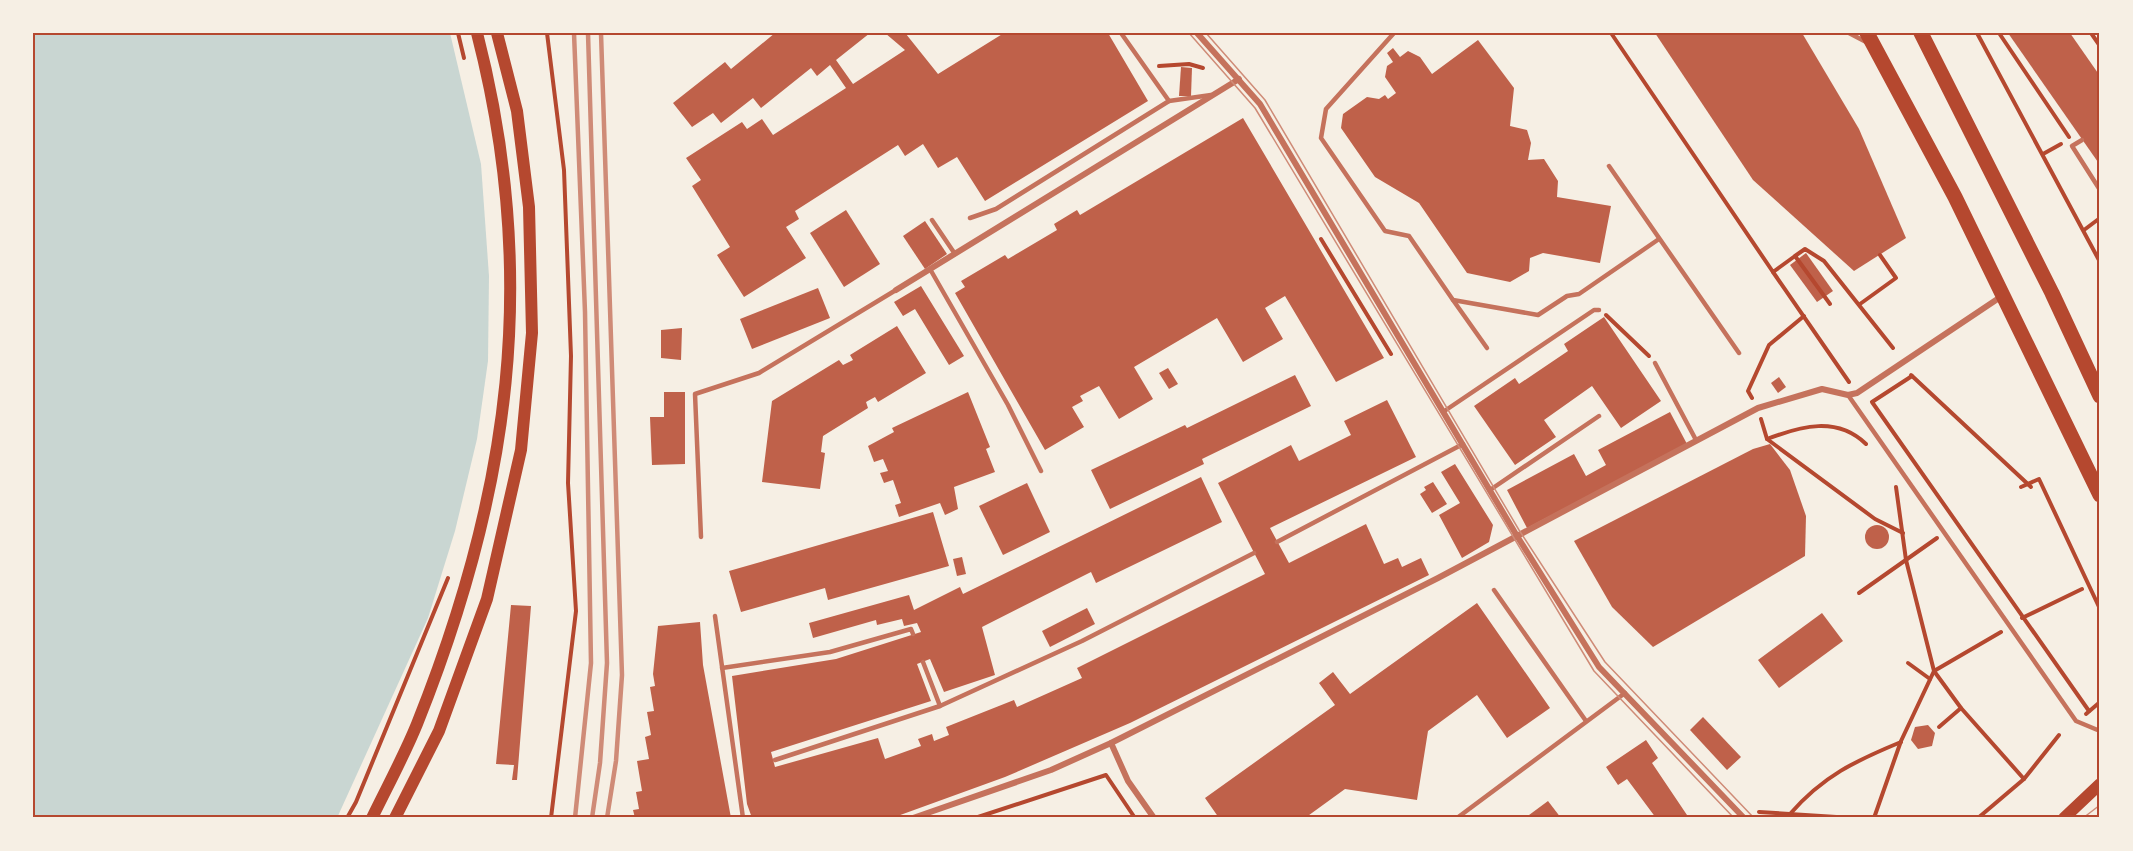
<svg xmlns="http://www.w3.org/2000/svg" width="2133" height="851" font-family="Lato,sans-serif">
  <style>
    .water { fill: #c9d6d2 }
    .building { fill: #bf614a }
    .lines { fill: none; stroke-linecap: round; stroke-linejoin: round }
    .path { stroke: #b5482f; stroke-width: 4 }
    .service { stroke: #c5725c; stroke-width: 4.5 }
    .minor { stroke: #c5725c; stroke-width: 6 }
    .secondary { stroke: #b5482f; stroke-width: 12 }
    .primary { stroke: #b5482f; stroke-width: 15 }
    .tram { stroke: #cf8b77; stroke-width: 1.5 }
    .rail { stroke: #cf8b77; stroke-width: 4.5 }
    .neatline { fill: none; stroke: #b5482f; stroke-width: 2 }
  </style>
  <rect width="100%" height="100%" fill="#f6efe4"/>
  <path class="water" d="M33,33H450L481,164L489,276L488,361L477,439L455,531L428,618L337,818H33Z"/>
  <g class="building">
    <path d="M775,33H870L836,60L853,84L905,50L885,33L906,34L938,74L1004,33H1108L1148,101L985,201L957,157L938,168L923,144L905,156L898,145L795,211L799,219L786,227L806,258L744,297L717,255L730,247L692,186L701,180L686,158L742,122L747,129L762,119L773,135L846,88L830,65L817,76L811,68L761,108L753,98L721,123L713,113L692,127L673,103L725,62L731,69Z"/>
    <path d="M1655,33H1802L1859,129L1906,238L1854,271L1753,180Z"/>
    <path d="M2008,33H2070L2100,76V165Z"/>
    <path d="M1478,40L1514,88L1510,126L1527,130L1531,143L1528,160L1544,159L1558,181L1557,197L1611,206L1600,263L1543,253L1530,258L1529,271L1510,282L1467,273L1419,203L1375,177L1341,128L1343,114L1367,97L1379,99L1385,95L1388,99L1396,93L1385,77L1387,66L1393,62L1387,53L1393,48L1400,57L1408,51L1420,57L1432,74Z"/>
    <path d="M1181,67L1192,68L1191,96H1179Z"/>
    <path d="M1243,118L1384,358L1336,382L1285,296L1265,308L1283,339L1243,362L1217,318L1134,367L1153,399L1119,419L1099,386L1080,396L1083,401L1072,407L1084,427L1045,450L955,293L965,287L961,281L1005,255L1008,259L1057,230L1054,224L1077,210L1080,215Z"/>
    <path d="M846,210L880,264L844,287L810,233Z"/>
    <path d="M925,221L947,254L925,269L903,236Z"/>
    <path d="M1806,253L1833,291L1817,302L1790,265Z"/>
    <path d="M921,286L964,356L949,365L915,309L903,316L894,302Z"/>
    <path d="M818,288L830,318L752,349L740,319Z"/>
    <path d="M1604,317L1661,401L1621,428L1592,386L1544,420L1556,437L1515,465L1474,406L1515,378L1519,384L1568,351L1564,344Z"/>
    <path d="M897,326L926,373L878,402L875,397L866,402L868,408L823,436L821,452L825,453L820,489L762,482L772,401L839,360L843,365L853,360L850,355Z"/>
    <path d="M682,328L681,360L661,358V330Z"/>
    <path d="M1168,368L1178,384L1169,389L1159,373Z"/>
    <path d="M1295,375L1311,406L1202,459L1204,464L1110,509L1091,470L1185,425L1187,428Z"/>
    <path d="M1779,377L1786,387L1778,393L1771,383Z"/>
    <path d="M664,392H685V464L652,465L650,417H664Z"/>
    <path d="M968,392L990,447L986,449L995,472L954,487L958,509L945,515L940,503L899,517L895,505L901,503L893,480L884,483L880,473L888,471L883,459L874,462L868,446L894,432L892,428Z"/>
    <path d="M1387,400L1416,457L1270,528L1289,563L1366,524L1384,564L1398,558L1402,567L1421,558L1429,575L1130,723L1005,777L892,818H752L747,804L732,676L836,659L921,632L917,623L904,626L902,619L877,625L876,620L813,638L809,623L909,595L914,610L960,587L963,594L1201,477L1222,522L1096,583L1091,572L982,627L995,675L944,692L930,659L917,664L931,701L771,752L775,767L878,738L885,759L921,746L918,739L932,734L934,741L949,735L946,727L1014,700L1017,707L1082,678L1077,668L1265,574L1218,483L1291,445L1299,461L1351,435L1344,421Z"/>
    <path d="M1670,412L1687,444L1527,528L1507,490L1574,454L1586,476L1606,465L1598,450Z"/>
    <path d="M1770,444L1790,470L1806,516L1805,556L1653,647L1612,607L1574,541L1753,449Z"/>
    <path d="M1455,464L1493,525L1489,542L1462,558L1439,515L1460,503L1441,472Z"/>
    <path d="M1433,482L1447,504L1432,513L1420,494L1426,490L1424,487Z"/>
    <path d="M1027,483L1050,532L1003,555L979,506Z"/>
    <path d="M933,512L949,566L828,600L825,588L741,612L729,571Z"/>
    <circle cx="1877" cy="537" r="12"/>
    <path d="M962,557L966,574L957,576L953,559Z"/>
    <path d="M1477,603L1550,708L1507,738L1477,695L1428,731L1417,800L1345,789L1305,818H1219L1205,798L1335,705L1319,683L1333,672L1350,694Z"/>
    <path d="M511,605L531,606L517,780H512L514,765L496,764Z"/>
    <path d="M1087,608L1095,624L1050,647L1042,631Z"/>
    <path d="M1822,613L1843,641L1779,688L1758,660Z"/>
    <path d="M700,622L703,665L731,818H635L633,810L639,809L636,792L642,791L637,761L649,759L645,737L651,735L647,712L654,711L650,687L655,686L653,674L658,626Z"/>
    <path d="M1703,717L1741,757L1727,770L1690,730Z"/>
    <path d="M1928,725L1935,733L1932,746L1918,749L1911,740L1915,727Z"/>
    <path d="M1646,740L1658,758L1652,763L1689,818H1656L1627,779L1618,785L1606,767Z"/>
    <path d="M1548,801L1561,818H1525Z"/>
  </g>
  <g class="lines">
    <g class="path">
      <path d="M458,33L464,58"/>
      <path d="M547,33L564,170L571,356L568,483L576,611L551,818"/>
      <path d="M1611,33L1773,272L1795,256"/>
      <path d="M1977,33L2100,262"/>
      <path d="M1999,33L2069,137"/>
      <path d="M2091,33L2100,46"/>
      <path d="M1159,66L1189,64L1203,68"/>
      <path d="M2043,154L2061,144"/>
      <path d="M2084,230L2100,218"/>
      <path d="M1321,239L1391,354"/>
      <path d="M1773,272L1849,382"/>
      <path d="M1830,304L1795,256L1805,249L1824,261L1893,348"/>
      <path d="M1860,304L1896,278L1880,255"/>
      <path d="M1606,315L1649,356"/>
      <path d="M1911,375L2031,487"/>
      <path d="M1912,376L1872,402L2089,711"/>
      <path d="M1752,398L1748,391L1769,345L1804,316"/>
      <path d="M1761,419L1767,439L1875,519L1903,533"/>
      <path d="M1767,439C1801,426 1837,416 1866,444"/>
      <path d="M1896,487L1906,560L1934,671L1961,708L2024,779"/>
      <path d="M2021,487L2039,479L2100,609"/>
      <path d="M1859,593L1937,538"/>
      <path d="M2022,618L2082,589"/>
      <path d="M1908,663L1930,679"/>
      <path d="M2086,714L2100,702"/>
      <path d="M1939,727L1961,708"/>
      <path d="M1759,812L1852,818"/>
      <path d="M1790,814C1823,776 1855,761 1901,742"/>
      <path d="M347,818L356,802L448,578"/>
      <path d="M975,818L1106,775L1135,818"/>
      <path d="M1874,818L1901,741L1934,671L2001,632"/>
      <path d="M1978,818L2024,779L2059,735"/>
    </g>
    <g class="service">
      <path d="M1121,33L1169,101"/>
      <path d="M1394,33L1326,109L1321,138L1385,231L1409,236L1453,300L1538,315L1567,296L1579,294L1659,239"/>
      <path d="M1849,33L1868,43"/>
      <path d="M2082,140L2072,146L2100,190"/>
      <path d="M1609,166L1739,353"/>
      <path d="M970,218L996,209L1169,101L1211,95"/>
      <path d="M932,220L955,254"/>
      <path d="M930,269L1008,405L1041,471"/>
      <path d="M1453,300L1487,348"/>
      <path d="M1655,363L1696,440"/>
      <path d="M1848,395L2076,721L2100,731"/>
      <path d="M1443,412L1594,310H1599"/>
      <path d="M1490,490L1599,416"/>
      <path d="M701,537L695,394L759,373L896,290"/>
      <path d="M1277,542L1463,444"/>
      <path d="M1494,590L1586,721"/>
      <path d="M715,616L743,818"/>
      <path d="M923,662L940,706"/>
      <path d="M722,668L830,652L911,629L913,634"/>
      <path d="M775,760L940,706L1082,641L1254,553"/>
      <path d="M1457,818L1625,693"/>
    </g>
    <g class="minor">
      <path d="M1197,33L1260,104L1517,536L1599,667L1744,818"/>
      <path d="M896,290L1239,79"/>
      <path d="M1111,743L1128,781L1154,818"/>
      <path d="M913,818L1051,770L1111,743L1438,578L1758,408L1822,389L1848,395L1857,393L2002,296"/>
    </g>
    <g class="secondary">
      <path d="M372,818C387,787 404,756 417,724C510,492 540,277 477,33"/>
      <path d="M395,818L439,731L487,599L521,450L532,333L529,207L517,111L497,33"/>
      <path d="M2064,818L2100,784"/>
    </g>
    <g class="primary">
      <path d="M1867,33L1955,197L2100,495"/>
      <path d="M1921,33L2052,293L2100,396"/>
    </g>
    <g class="tram">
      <path d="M1189,33L1255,108L1594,671L1734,818"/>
      <path d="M1206,33L1265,100L1519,530L1605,662L1754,818"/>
      <path d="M2083,818L2100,805"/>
    </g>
    <g class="rail">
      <path d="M574,33L585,312L591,663L575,818"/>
      <path d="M588,33L607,663L600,763L592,818"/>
      <path d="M601,33L622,675L616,761L607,818"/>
    </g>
  </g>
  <rect width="2133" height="851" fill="none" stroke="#f6efe4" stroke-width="69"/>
  <rect x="34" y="34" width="2064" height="782" class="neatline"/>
</svg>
